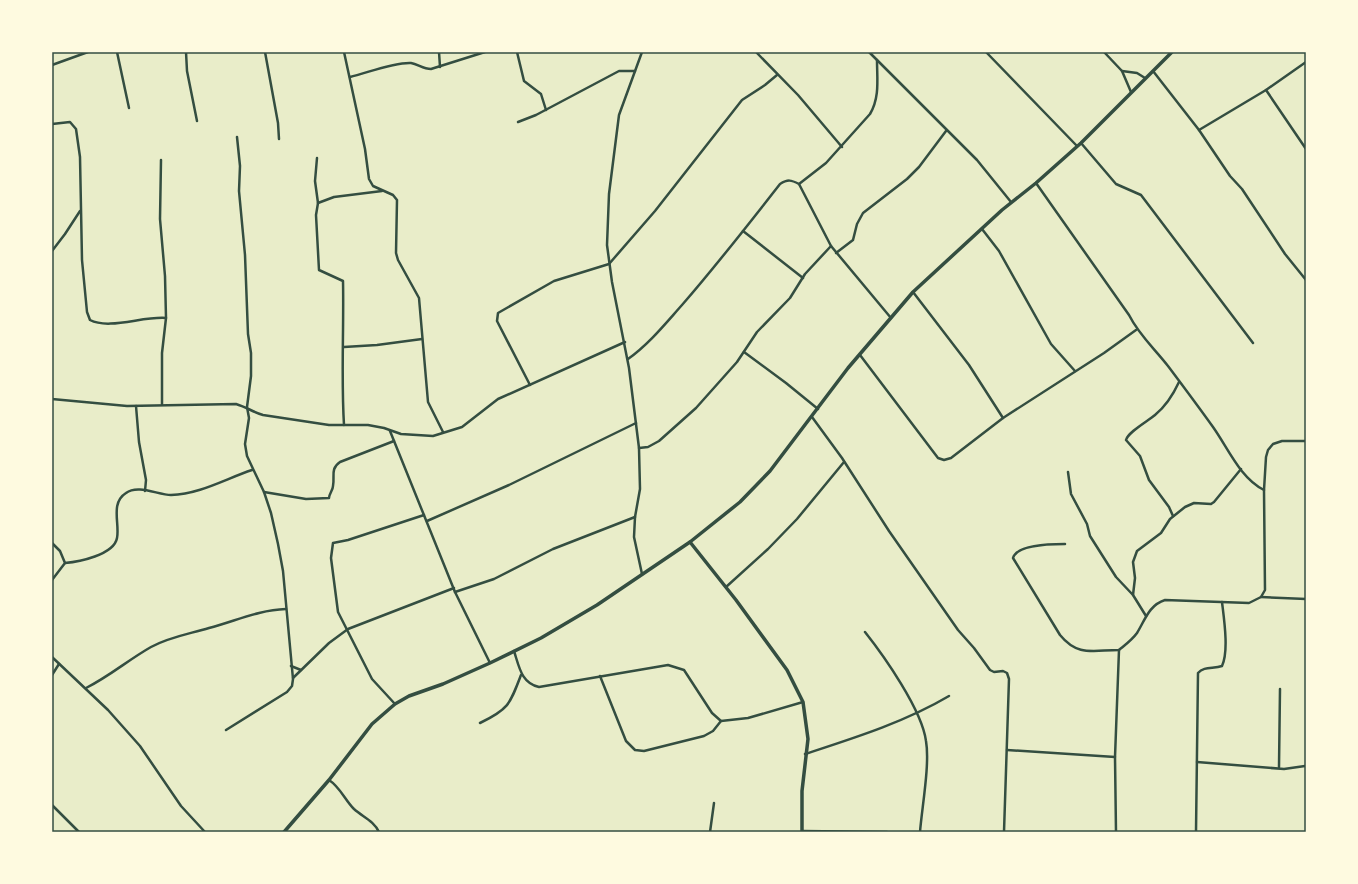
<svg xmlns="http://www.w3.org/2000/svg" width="1358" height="884" font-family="Mulish,sans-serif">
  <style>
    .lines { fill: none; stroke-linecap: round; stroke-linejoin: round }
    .minor { stroke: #344e41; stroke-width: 2.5 }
    .tertiary { stroke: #344e41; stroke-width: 3.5 }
    .neatline { fill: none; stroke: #344e41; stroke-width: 1.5 }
  </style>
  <rect width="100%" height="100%" fill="#e9edc9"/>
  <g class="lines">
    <g class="minor">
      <path d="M117,52L129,108"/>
      <path d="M186,52L187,71L197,121"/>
      <path d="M265,52L278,123L279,139"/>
      <path d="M344,52L365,149L369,179L373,186L393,195L397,200L396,253L398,260L419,298L428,402L443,432"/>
      <path d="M439,52L440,67"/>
      <path d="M517,52L524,81L541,94L546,110"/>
      <path d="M756,52L798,95L842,147"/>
      <path d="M869,52L977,160L1011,202"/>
      <path d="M986,52L1077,146"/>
      <path d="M1104,52L1122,71L1131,92"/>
      <path d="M52,65L88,52"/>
      <path d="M1122,71L1137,73L1145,78"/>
      <path d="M1153,71L1199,130L1230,176L1242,189L1285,254L1306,280"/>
      <path d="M350,77C367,73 394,62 411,63C418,64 423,69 431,69L485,52"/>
      <path d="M1266,90L1306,149"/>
      <path d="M518,122L536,115L619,71H635"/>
      <path d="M52,124L70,122L76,129L80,157L82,260L87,312L90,320C109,330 143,316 166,318"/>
      <path d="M1199,130L1266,90L1306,62"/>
      <path d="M1081,143L1116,184L1141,195L1253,343"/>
      <path d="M317,158L315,181L318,203L316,215L319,270L343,281C344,329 341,377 344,425"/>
      <path d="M161,160L160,219L165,276L166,318L162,353V404"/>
      <path d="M1036,183L1129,315C1139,335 1154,348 1168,366C1183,386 1198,406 1213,427C1228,448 1240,478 1264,490"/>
      <path d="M799,184L826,163L870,114C880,97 877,79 877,60"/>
      <path d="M318,203L334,197L382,191"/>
      <path d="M982,229L999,251L1051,344L1075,371"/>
      <path d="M743,231L803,278"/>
      <path d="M52,251L65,234L80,211"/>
      <path d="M836,253L853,240L857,224L863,213L907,179L919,167L946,131"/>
      <path d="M913,292L969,365L1003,418"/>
      <path d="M344,347L377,345L422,339"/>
      <path d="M744,352L786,383L818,409"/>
      <path d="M860,355L938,458L944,460L951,458L1003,418L1104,353L1136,330"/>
      <path d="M628,359C649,344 665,324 682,305C716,266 748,225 780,184C788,179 791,180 799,184L831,246L891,318"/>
      <path d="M530,385L497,321L498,313L554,281L609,264L655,211L742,100L765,85L777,75"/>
      <path d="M52,399L127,406L236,404C246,407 253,412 263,415L329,425H368L384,428L401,434L433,436L462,427L498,399L625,342"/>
      <path d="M136,406L139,442L146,480L145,491"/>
      <path d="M812,417L842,458L889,531L958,630L974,648L990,670L994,672L1003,671L1007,673L1009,679L1004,832"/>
      <path d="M390,431L455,592L490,663"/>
      <path d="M639,448L648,447L659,441L696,408L737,362L757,332L790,298L805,274L831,246"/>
      <path d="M1068,472L1071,494L1087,524L1090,536L1116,577L1133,595L1146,616"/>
      <path d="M264,492L306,499L329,498C329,494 333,490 333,486C335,476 330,469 340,462L394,441"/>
      <path d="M1173,516L1169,507L1149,480L1140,456L1126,440C1128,432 1148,421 1155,415C1166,406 1173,395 1179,382"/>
      <path d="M427,521L509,485L636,423"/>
      <path d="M52,543L60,551L65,563L52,580"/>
      <path d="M1065,544C1053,544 1017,544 1013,558L1060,635C1078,657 1093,650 1119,650C1125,645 1132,640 1137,633C1145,620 1149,605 1165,600L1249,603L1261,597L1265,590L1264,490L1266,457L1268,450L1273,444L1282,441H1306"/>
      <path d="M65,563C78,562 114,555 117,538C120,524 110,503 126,493C138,484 158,495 171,495C200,494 225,479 252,470"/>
      <path d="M642,574L634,537L635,517L640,489L639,448L629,368L612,282L607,245L609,194L619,115L642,52"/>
      <path d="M726,587L768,549L797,519L844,462"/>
      <path d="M455,592L494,579L553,549L635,517"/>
      <path d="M1133,595L1135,578L1133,562L1137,551L1161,533L1170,519L1185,507L1194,503L1211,504L1214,502L1241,469"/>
      <path d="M1261,597L1306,599"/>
      <path d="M865,632C884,656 922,710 926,741C930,764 922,807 920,832"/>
      <path d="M514,651C519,666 521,683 539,687L668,665L684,670L712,713L721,721L748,718L803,702"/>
      <path d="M52,657L108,710L140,746L181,806L205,832"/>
      <path d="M291,666L301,670"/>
      <path d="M52,675L59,664"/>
      <path d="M600,676L626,741L635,750L644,751L704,736L713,731L721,721"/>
      <path d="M293,678L329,643L348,629L454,588"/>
      <path d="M86,688C110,676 128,660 151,647C169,637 189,634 209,628C236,621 258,610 286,609"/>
      <path d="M395,704L372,679L338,612L331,558L333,543L348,540L424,515"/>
      <path d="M480,723C509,709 510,704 521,675"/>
      <path d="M226,730L287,692L292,686L293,679L283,571L278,544L271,513L264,492L247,456L245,444L249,418L247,407L251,376V353L248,334L245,255L239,191L240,166L237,137"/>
      <path d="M1007,750L1115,757"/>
      <path d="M805,754C854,738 905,722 949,696"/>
      <path d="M1197,762L1284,769L1305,766"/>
      <path d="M1279,767L1280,689"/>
      <path d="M329,780C340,787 345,800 354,809C363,817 374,821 379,832"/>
      <path d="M52,805L79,832"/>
      <path d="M802,831L887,832"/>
      <path d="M710,832L714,803"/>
      <path d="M1116,832L1115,757L1119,650"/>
      <path d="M1196,832L1198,673C1204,666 1213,669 1222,666C1229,651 1224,619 1222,602"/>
    </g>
    <g class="tertiary">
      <path d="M690,542L736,600L787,670L803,702L808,739L802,791V832"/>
      <path d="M284,832L329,780L372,724L395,704L409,696L443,684L490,663L541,638L597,605L690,542L740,502L770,471L848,368L913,292L1002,210L1036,183L1081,143L1172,52"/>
    </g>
  </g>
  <rect width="1358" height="884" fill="none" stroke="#fefae0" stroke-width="106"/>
  <rect x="53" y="53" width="1252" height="778" class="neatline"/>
</svg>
